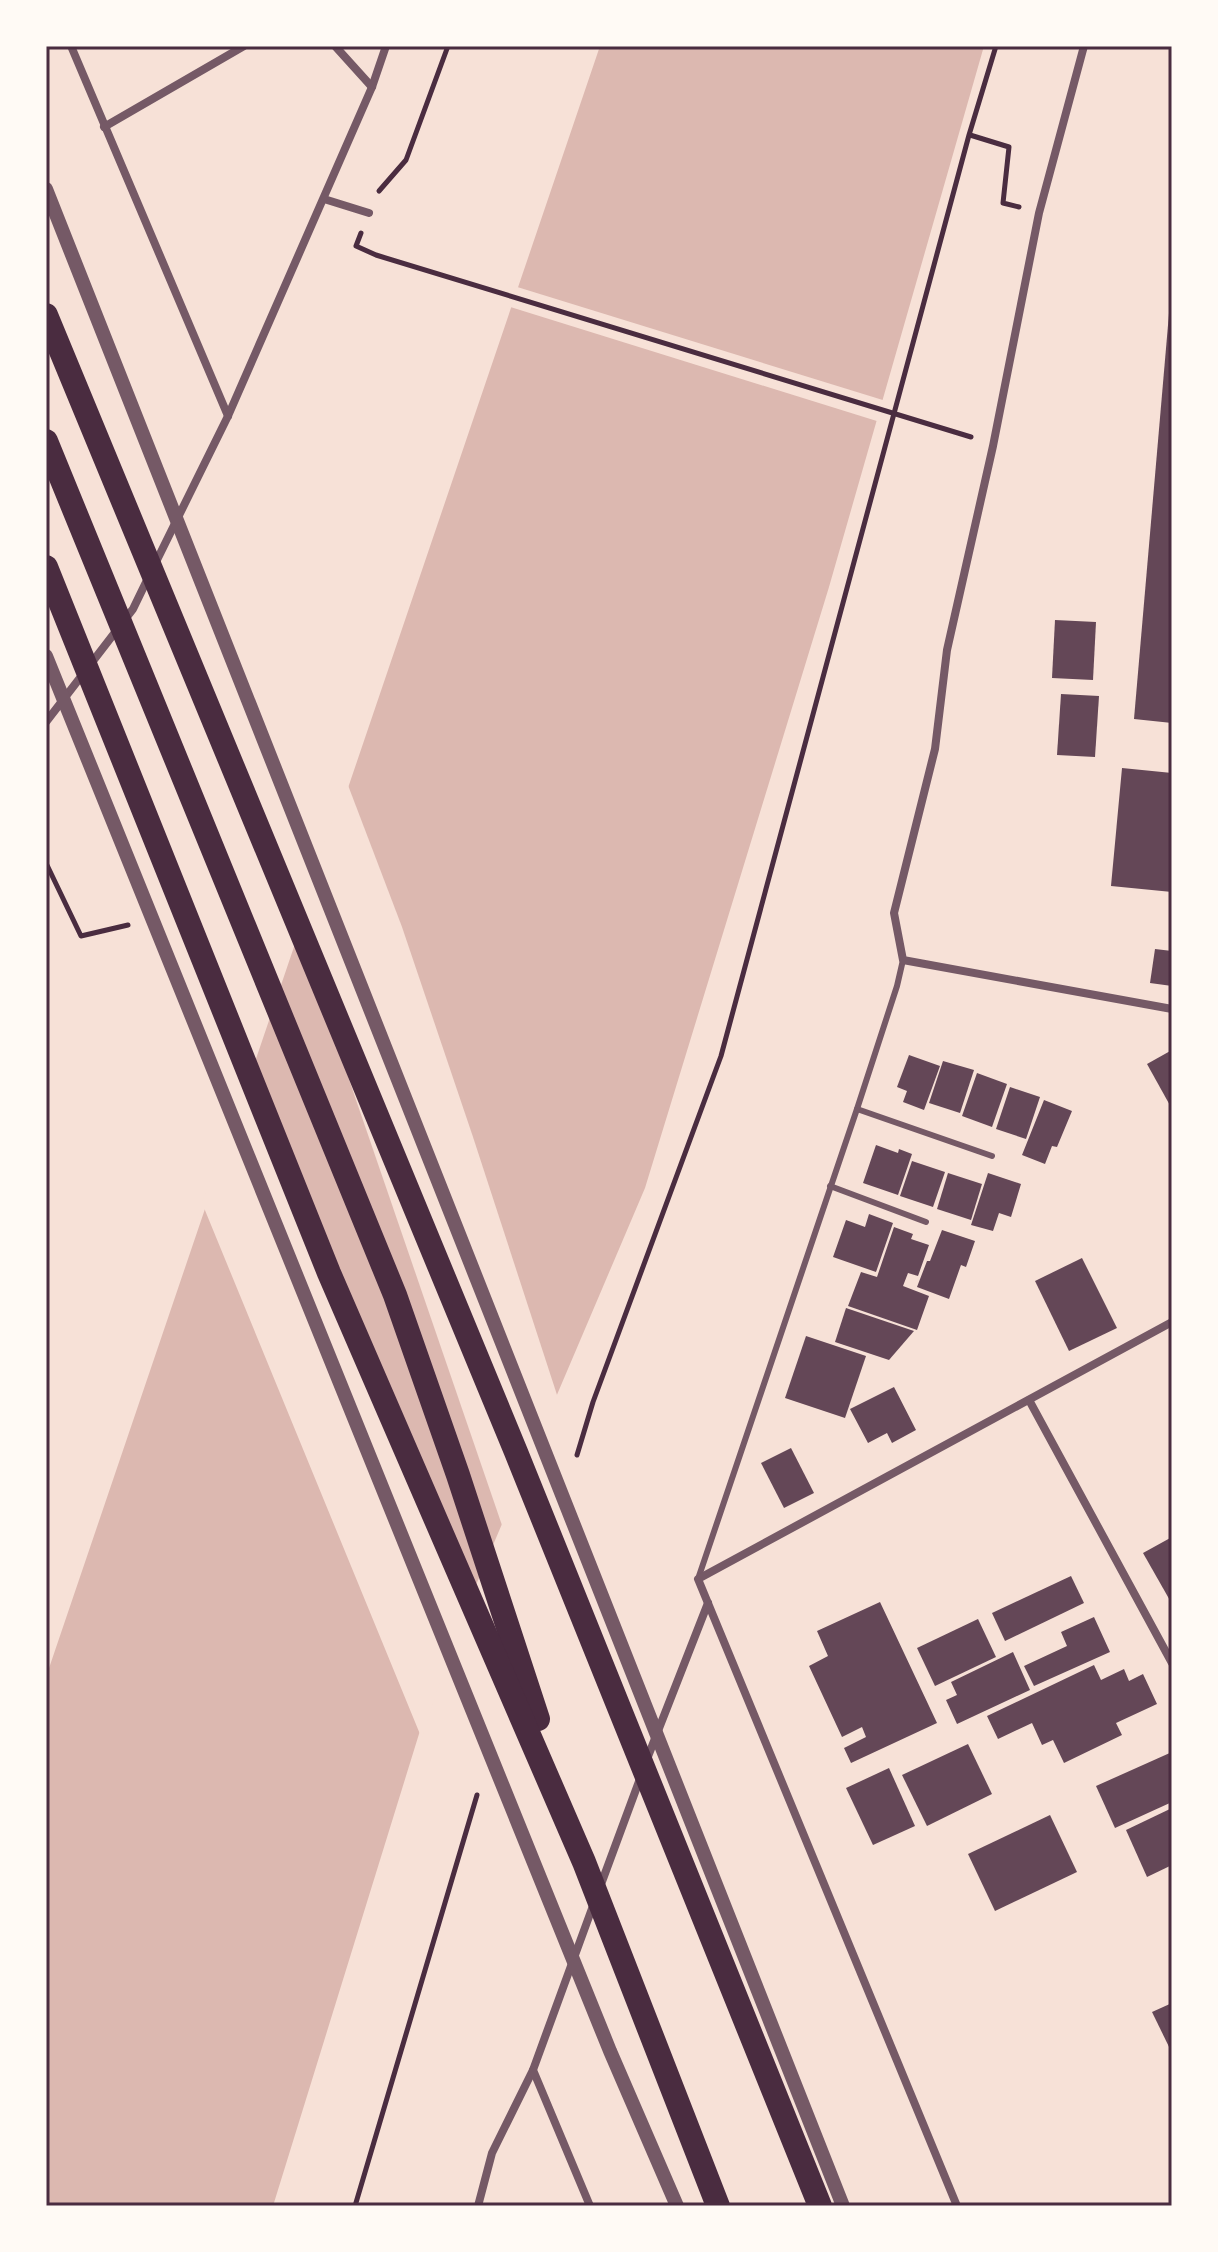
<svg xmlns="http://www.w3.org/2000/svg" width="1218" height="2252" font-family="'Noto Serif',serif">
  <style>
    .water { fill: #dcb8b0 }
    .pier { fill: #f7e1d7 }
    .building { fill: #644757 }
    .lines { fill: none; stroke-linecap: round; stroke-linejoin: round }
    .path { stroke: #4a2c40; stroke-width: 5 }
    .service { stroke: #755966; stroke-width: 6 }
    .minor { stroke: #755966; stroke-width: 8 }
    .tertiary { stroke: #755966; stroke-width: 14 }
    .motorway { stroke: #4a2c40; stroke-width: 24 }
    .neatline { fill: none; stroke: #4a2c40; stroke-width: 3 }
  </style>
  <rect width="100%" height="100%" fill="#f7e1d7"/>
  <path class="water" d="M600,46H984L829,587L645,1188L436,1679L273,2206H46V1677Z"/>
  <g class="pier">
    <path d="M514,286L886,401L880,422L507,306Z"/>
    <path d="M346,780L402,927L473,1137L559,1401L504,1531L296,925Z"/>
    <path d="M244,1078L470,1610L440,1681L422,1739L202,1203Z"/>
  </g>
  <g class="building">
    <path d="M1170,302H1172V723L1134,719Z"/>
    <path d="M1055,620L1096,622L1093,680L1052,678Z"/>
    <path d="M1061,694L1099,696L1095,757L1057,755Z"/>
    <path d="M1122,768L1172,773V892L1111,886Z"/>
    <path d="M1155,949L1172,951V986L1150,983Z"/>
    <path d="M1172,1050V1109L1147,1064Z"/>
    <path d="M909,1055L940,1066L924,1110L903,1102L907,1091L897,1087Z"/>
    <path d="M943,1061L974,1070L960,1113L929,1103Z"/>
    <path d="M977,1073L1007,1084L992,1127L962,1116Z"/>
    <path d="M1010,1087L1040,1097L1026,1139L996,1129Z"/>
    <path d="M1044,1100L1072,1111L1057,1147L1052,1146L1045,1164L1022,1155Z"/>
    <path d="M876,1145L898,1153L899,1149L912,1154L898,1195L863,1183Z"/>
    <path d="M912,1161L945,1172L933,1207L900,1196Z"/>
    <path d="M948,1173L982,1184L971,1220L937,1209Z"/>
    <path d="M988,1173L1021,1184L1011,1217L999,1213L993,1231L971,1225Z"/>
    <path d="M869,1214L893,1223L876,1272L833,1257L846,1220L865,1227Z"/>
    <path d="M894,1227L913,1234L911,1239L929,1245L918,1276L908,1273L903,1286L929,1296L917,1330L848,1306L861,1272L877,1277Z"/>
    <path d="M942,1230L975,1241L966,1267L961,1265L949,1299L917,1287L927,1261H930Z"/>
    <path d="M1082,1258L1117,1328L1069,1351L1035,1281Z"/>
    <path d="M846,1308L914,1331L889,1360L835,1342Z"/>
    <path d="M806,1336L866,1356L845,1418L785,1398Z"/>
    <path d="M894,1387L916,1430L892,1443L887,1433L868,1443L850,1409Z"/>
    <path d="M791,1448L814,1493L784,1508L761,1463Z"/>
    <path d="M1172,1537V1604L1143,1553Z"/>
    <path d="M1071,1576L1084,1603L1005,1641L992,1613Z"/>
    <path d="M880,1602L937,1723L851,1763L844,1748L866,1737L862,1727L842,1737L809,1666L828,1656L817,1631Z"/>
    <path d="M1094,1617L1110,1652L1034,1686L1024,1666L1067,1646L1061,1632Z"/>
    <path d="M978,1619L996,1657L935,1686L917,1648Z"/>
    <path d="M1013,1652L1030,1690L957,1724L946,1700L957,1695L951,1682Z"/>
    <path d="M1094,1665L1101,1680L1124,1669L1129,1681L1143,1674L1157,1704L1116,1723L1122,1735L1064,1763L1053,1740L1042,1745L1032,1723L998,1739L987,1716Z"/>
    <path d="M968,1744L992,1794L927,1826L902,1775Z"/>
    <path d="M1172,1752V1802L1115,1828L1096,1786Z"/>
    <path d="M889,1768L915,1826L873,1845L846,1788Z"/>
    <path d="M1172,1808V1865L1147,1877L1126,1830Z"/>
    <path d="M1050,1815L1077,1872L995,1911L968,1854Z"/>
    <path d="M1172,2003V2053L1152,2012Z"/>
  </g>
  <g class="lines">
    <g class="path">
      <path d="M970,135L1009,147L1003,203L1019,207"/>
      <path d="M379,191L406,160L448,46"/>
      <path d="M361,233L356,246L376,255L971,437"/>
      <path d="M46,863L81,936L128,925"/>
      <path d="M577,1455L593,1402L721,1056L969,135L996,46"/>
      <path d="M355,2206L477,1795"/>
    </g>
    <g class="service">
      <path d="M857,1109L992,1156"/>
      <path d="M830,1186L926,1222"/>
      <path d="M698,1579L857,1109L897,986L903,960"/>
    </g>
    <g class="minor">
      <path d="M71,46L228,416"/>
      <path d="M335,46L372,87"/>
      <path d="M1084,46L1039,213L993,446L947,650L935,749L894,913L903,960L1172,1009"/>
      <path d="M104,127L244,46"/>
      <path d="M324,199L369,213"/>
      <path d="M155,564L228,416L372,87L386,46"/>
      <path d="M46,722L133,609L149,576"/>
      <path d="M1029,1400L1172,1663"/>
      <path d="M647,1759L708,1603"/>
      <path d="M600,1887L641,1776"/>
      <path d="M478,2206L492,2153L533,2070"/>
      <path d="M590,2206L533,2070L594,1903"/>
      <path d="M957,2206L698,1579L1172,1322"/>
    </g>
    <g class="tertiary">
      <path d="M46,189L843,2206"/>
      <path d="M46,656L610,2051L677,2206"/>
    </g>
    <g class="motorway">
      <path d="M46,315L516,1452L820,2206"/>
      <path d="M46,441L395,1295L458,1475L538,1719"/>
      <path d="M46,567L329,1273L584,1862L718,2206"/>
    </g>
  </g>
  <rect width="1218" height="2252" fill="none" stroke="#fffaf5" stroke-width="96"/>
  <rect x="48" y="48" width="1122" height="2156" class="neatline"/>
</svg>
